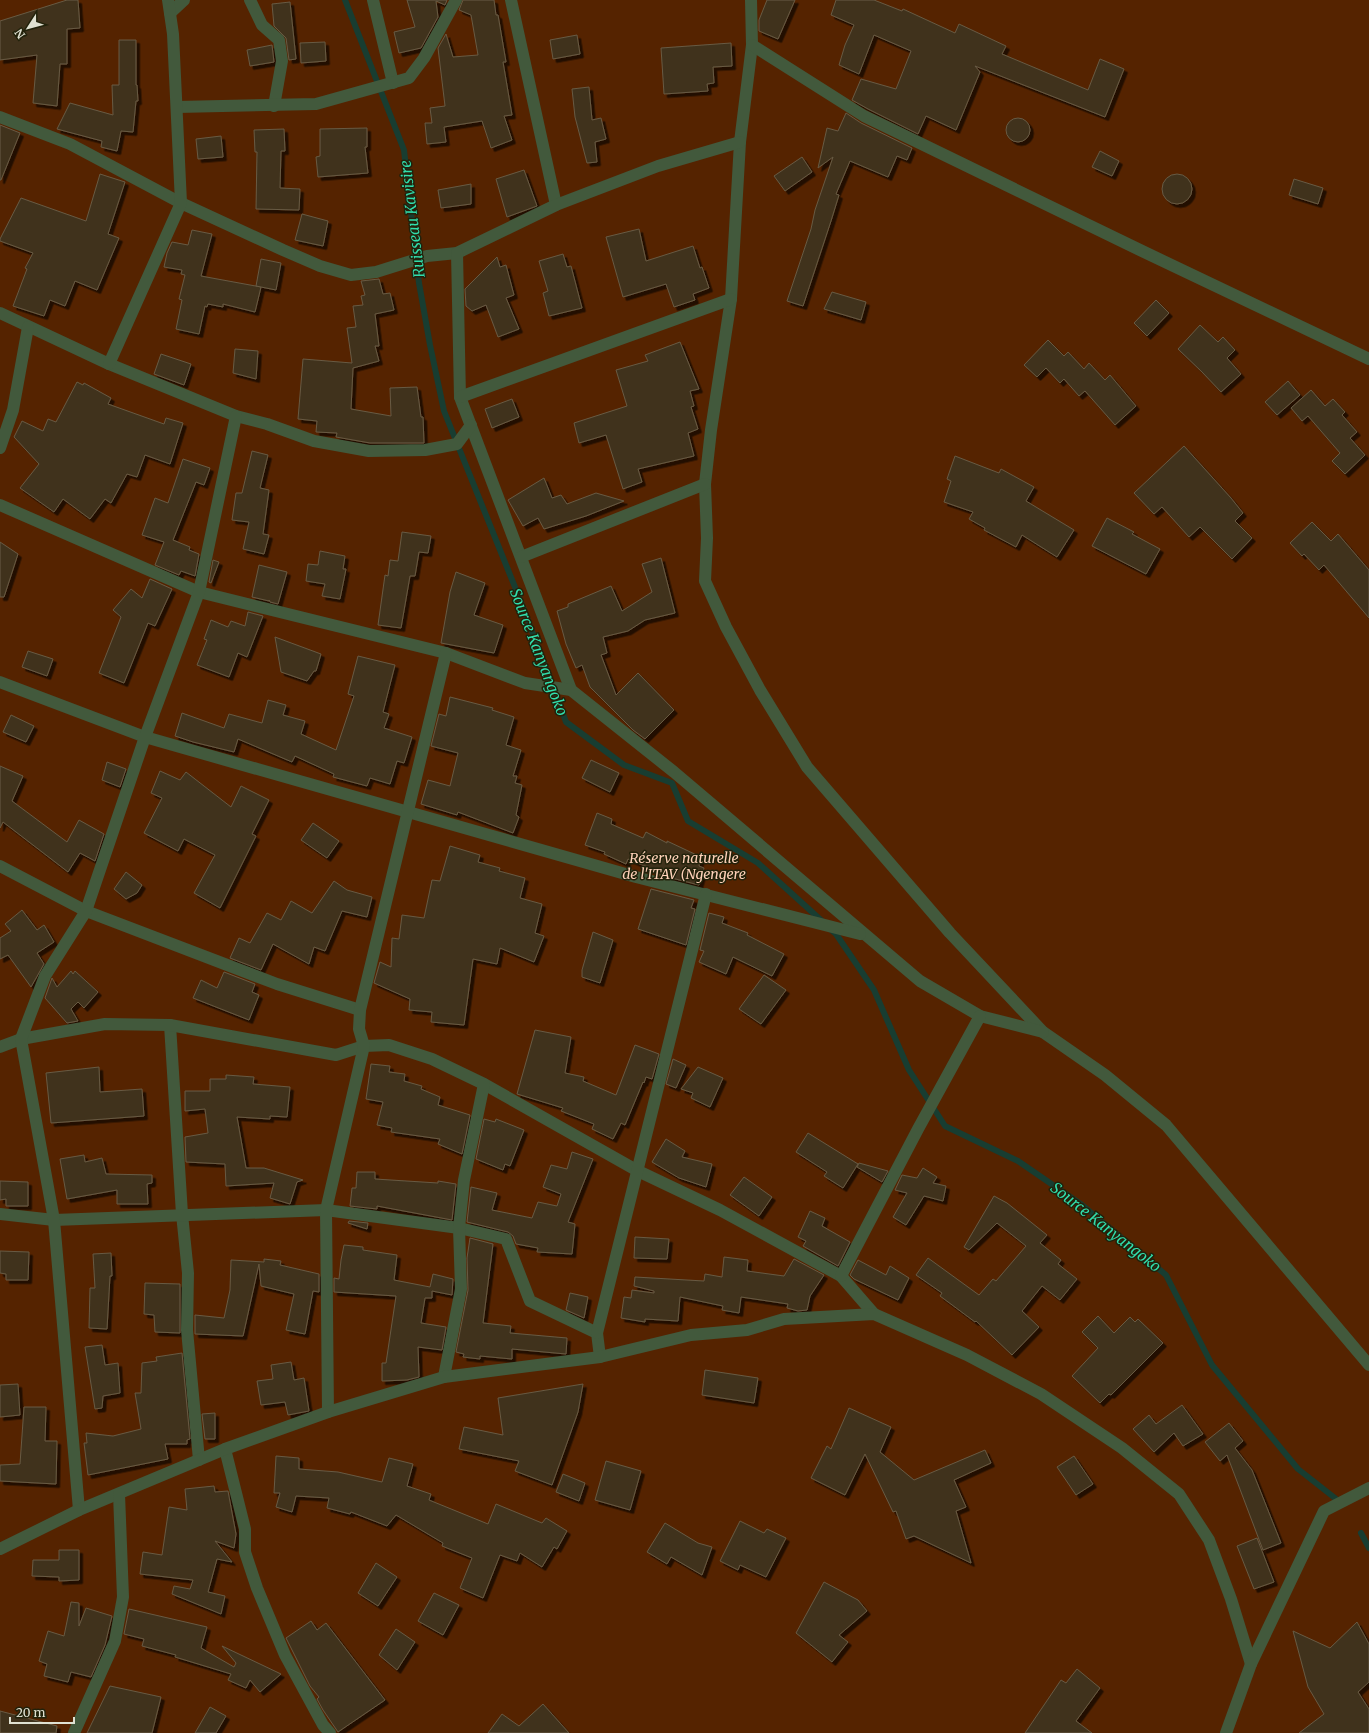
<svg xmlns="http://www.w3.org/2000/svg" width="1369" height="1733" font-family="Merriweather,serif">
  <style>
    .green { fill: #552300 }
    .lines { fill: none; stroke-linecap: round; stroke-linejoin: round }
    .stream { stroke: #183d31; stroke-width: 6 }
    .building { fill: #40331e; stroke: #685a43; filter: url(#shadow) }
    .minor { stroke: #42593c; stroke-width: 12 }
    .labels { text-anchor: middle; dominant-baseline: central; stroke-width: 3; stroke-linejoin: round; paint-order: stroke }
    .park-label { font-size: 14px; font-style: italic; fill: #ffd2b9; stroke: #22220b }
    .water-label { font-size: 15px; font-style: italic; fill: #31ddac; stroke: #22220b }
  </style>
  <defs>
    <filter id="shadow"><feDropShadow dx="3.5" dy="3.5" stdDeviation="0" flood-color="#0009"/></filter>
  </defs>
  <rect width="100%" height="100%" fill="#22220b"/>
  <rect class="green" x="0" y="0" width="1369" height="1733"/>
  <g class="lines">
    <g class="stream">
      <path d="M345,0L404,150L419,283L430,345L444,411L521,602L566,722L624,765L672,783L688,821L758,863L822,921"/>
      <path d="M830,929L836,934L874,990L909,1070L945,1126L1018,1161L1082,1205L1166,1275L1212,1365L1298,1469L1340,1502"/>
      <path d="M1361,1533L1369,1548"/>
    </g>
  </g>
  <g class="building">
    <path d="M67,0H78L80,28L67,29V64H60L57,106L33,103L37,55L0,60V21Z"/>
    <path d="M407,0H447L445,5L436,1L438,17L421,48L399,53L394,32L415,27Z"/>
    <path d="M463,0H494L496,15H498L506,62H503L512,115L504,116L512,140L491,148L482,121L444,127L446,142L427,144L425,123H432L430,108L445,106L438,48L446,34L453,57L478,55L471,15L459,10Z"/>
    <path d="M767,0H795L778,39L759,31V20Z"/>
    <path d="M836,0H874L902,11L903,9L955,33L959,24L1006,46L1002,54L1088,90L1100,59L1124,69L1105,117L975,66L980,72L956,130L926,116L918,134L868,109L852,100L861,79L896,89L911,51L874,35L859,74L839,65L845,45L854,25L831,15Z"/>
    <path d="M290,2L296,59L289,60L286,38L274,26L272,4Z"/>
    <path d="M577,35L580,54L553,59L550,40Z"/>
    <path d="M119,40H136V85H137L138,101H136L133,132L121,131L117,151L101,147L102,141L57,129L70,103L113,115L112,85H119Z"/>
    <path d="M325,42L326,61L301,63L300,43Z"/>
    <path d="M731,43L732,66L713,67L714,83L707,84L708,91L664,94L661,48Z"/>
    <path d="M272,45L274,62L250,66L247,50Z"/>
    <path d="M589,87L592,120L601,118L606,139L595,142L597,162L587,163L575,117L572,89Z"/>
    <path d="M846,113L861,123L912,148L907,160L897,156L888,177L850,161L836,194L839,195L831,221L803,306L787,301L811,229L815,210L833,157L818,168L827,128L838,131Z"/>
    <circle cx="1018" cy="130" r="12"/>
    <path d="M0,125L20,133L1,180H0Z"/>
    <path d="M367,128V147H365L368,173L318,177L316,157L320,156V129Z"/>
    <path d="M284,129L285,151H281L280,188L300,189L299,210L256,209L257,152H255L254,130Z"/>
    <path d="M221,136L223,157L198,159L196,139Z"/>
    <path d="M1100,151L1119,161L1112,176L1092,167Z"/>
    <path d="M802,157L812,172L785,191L774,176Z"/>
    <path d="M524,170L537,206L507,217L496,179Z"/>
    <path d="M100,174L125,182L108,234L119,238L97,290L75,281L65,306L50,300L44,316L13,306L27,269L25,268L33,253L0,241V239L21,198L86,221Z"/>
    <circle cx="1177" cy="189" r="15"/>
    <path d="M1294,179L1323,188L1318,204L1289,195Z"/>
    <path d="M471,184V204L441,208L438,190Z"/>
    <path d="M302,214L328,221L323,246L295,240Z"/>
    <path d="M639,229L646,261L693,246L700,268L702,267L709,288L693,294L695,300L674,307L666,284L623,297L606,237Z"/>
    <path d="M192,230L212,234L201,276L261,287L255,312L223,304V307L208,304L207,307L205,306L199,334L176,329L182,300L179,299L185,275L181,274L182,270L164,267L167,253L172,242L188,245Z"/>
    <path d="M563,254L567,267L571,266L582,308L549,316L543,293L548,291L539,261Z"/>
    <path d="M497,257L500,267L506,265L514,295L506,298L519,329L498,337L486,305L472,311L466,306L465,289Z"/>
    <path d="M261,259L281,263L276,290L256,286Z"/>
    <path d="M379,279L383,294L390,293L394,310L375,314L379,346H375L379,361L353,368L351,409L391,416L390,388L417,387L421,417H423L424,443H370L336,437L337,433L316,432L317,421L298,419L303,359L352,363L347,328L356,327L353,306L363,305L361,296L365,295L361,281Z"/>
    <path d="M832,292L866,302L861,320L824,309Z"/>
    <path d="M1156,300L1169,313L1147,336L1134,323Z"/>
    <path d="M1200,325L1218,342L1223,337L1235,350L1227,358L1241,374L1221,392L1202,372L1178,349Z"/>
    <path d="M1048,340L1064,356L1068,352L1084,369L1089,363L1105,380L1110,375L1136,406L1115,425L1085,391L1079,396L1064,379L1060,383L1046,368L1037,377L1024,365Z"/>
    <path d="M680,342L699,389L690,391L694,406L691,407L698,429L688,433L694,456L638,469L642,482L623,489L606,435L579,443L574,423L627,406L616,370L648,361L645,355Z"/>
    <path d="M235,349L258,351L256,379L233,373Z"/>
    <path d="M161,354L191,364L184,385L154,374Z"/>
    <path d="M1288,381L1300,395L1277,415L1265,402Z"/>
    <path d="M77,382L83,385L84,383L111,398L108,404L164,424L166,418L183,423L170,464L145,455L137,477L127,474L111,503L105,499L90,519L63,499L54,512L20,488L39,464L14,437L22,421L43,431L48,419L56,422Z"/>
    <path d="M1311,390L1325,406L1333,399L1345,412L1342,415L1357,432L1350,438L1365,455L1345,474L1332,461L1340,453L1308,416L1302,421L1291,408Z"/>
    <path d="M512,399L519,417L492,428L485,409Z"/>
    <path d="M1184,446L1231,498L1243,513L1235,521L1252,538L1232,559L1200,527L1189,537L1162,507L1154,514L1134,493Z"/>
    <path d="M252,451L268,455L260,488L269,490L263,534L269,535L264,554L243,549L249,522L232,520L236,493H242Z"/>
    <path d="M955,456L999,473L1001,469L1034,487L1026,501L1074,530L1057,557L1022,535L1016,547L984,530L985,528L969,519L973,512L944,502L951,481L947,479Z"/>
    <path d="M183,459L210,468L204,485L196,482L173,540L190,547L189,550L199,554L195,576L181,571L179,575L155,565L164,542L142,535L155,498L168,503Z"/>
    <path d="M544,478L552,498L561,495L567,504L596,493L624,501L586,516L544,529L538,518L523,526L508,500Z"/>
    <path d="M1107,518L1134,532L1132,534L1160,549L1146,574L1092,546Z"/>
    <path d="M1312,522L1331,541L1338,534L1369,570V618L1324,565L1319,570L1304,554L1302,556L1290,543Z"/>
    <path d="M402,532L431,536L428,553L419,552L415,576H410L401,628L378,625L385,575L388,576L390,560L398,561Z"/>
    <path d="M0,542L18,554L4,597H0Z"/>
    <path d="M320,551L345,556L343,569H346L340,599L322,596L325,584L306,581L308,564L318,565Z"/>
    <path d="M661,558L675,613L645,620L628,631L603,637L607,653L601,655L616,695L638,673L674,710L645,739L633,730L590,687L582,665L576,668L566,644L557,611L568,607V604L611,586L622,611L652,592L642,564Z"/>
    <path d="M213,560L219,562L211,583L209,582Z"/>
    <path d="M259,565L287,572L278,604L270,602L269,600V601L252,597Z"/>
    <path d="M456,572L485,583L474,615L503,625L494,653L441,643L450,592Z"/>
    <path d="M150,579L172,589L155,626L148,623L124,683L99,673L121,617L113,610L131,589L142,598Z"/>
    <path d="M248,612L263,616L247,657L238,653L229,677L197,665L207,640L204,639L211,620L228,627L231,621L245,626Z"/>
    <path d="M275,637L321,654L316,671H314L307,681L281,672Z"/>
    <path d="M28,651L53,659L47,676L22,667Z"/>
    <path d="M358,656L395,665L383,712L389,714L384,728L412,737L404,763L397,761L390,784L370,778L367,786L333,777L334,774L295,756L292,762L238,739L234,752L193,742L175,736L182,713L224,728L229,714L262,723L268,700L286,705L283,715L305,721L301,734L336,750L354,696L348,694Z"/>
    <path d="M450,697L493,708L492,710L514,717L506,745L521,750L513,776H517L515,783L522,785L516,815L519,817L513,833L458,812L457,815L421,804L428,780L450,786L458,753L431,746L439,714L446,716Z"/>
    <path d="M11,715L34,726L26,742L3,732Z"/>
    <path d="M591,760L619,773L610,792L582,778Z"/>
    <path d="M107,762L126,769L120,787L102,780Z"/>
    <path d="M0,766L23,776L12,801L67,842L79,820L104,834L95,861L80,853L68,872L3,822L0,828Z"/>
    <path d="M160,771L180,780L186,772L231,807L241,786L269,800L252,834L256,836L220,908L194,893L215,855L184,839L178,851L144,833L162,798L151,793Z"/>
    <path d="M597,813L612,819L611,824L643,838L646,832L667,843V841L701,857L699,866L704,868L699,885L656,874L657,871L628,859L626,864L604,854L605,852L585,845Z"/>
    <path d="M313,823L339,841L327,858L301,840Z"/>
    <path d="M450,846L480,855L478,862L500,868L499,871L525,878L520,898L542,904L535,933L544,936L534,962L500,948L497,964L473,959L464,1025L431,1022L432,1012L409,1010L410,999L374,983L380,962L391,967L392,938L399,939L402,915L424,918L432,880L440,881Z"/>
    <path d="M126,872L142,885L137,893L126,899L114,889Z"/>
    <path d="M334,881L347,890L372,897L367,917L342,911L325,951L314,947L309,964L273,944L261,970L230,958L239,938L250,943L267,913L281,920L291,901L312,913Z"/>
    <path d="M651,889L694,900L691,908L695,909L686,945L638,929Z"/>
    <path d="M22,910L37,930L44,925L54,942L37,953L44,964L31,987L8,955L0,959V938L11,931L5,924Z"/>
    <path d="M709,913L724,917L722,923L748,933L747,935L784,954L772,976L733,957L726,974L699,962L704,951L700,950Z"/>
    <path d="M593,932L613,940L600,983L582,977V970Z"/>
    <path d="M71,971L73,974L75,971L98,992L84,1008L78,1002L71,1009L78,1021L67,1023L45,998L52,978L57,987Z"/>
    <path d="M224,972L255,984L252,992L259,995L249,1020L193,998L201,980L217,988Z"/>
    <path d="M764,975L786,990L761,1024L739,1009Z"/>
    <path d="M535,1030L571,1037L565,1073L584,1077L583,1081L616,1095L635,1045L659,1054L652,1079L646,1077L644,1083L643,1082L625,1125L621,1123L613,1139L592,1129L594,1124L561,1111L563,1108L517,1094Z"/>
    <path d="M673,1059L686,1065L676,1088L666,1084Z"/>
    <path d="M371,1064L390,1066L389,1072L405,1074L404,1081L422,1086L421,1089L440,1097L438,1105L470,1115L462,1154L438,1144L440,1139L391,1132L392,1128L377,1125L383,1102L366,1099Z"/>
    <path d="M99,1067L100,1092L142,1089L144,1116L51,1123L46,1073Z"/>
    <path d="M698,1067L723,1078L710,1107L691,1098L693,1093L681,1089Z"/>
    <path d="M226,1075L254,1077L253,1084L290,1087L287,1117L270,1116V1119L237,1117L246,1168H264L303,1180L297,1182L290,1204L270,1198L274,1183L226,1186L225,1164L186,1162L185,1137L208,1133L205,1109L185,1111V1091H210V1079H226Z"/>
    <path d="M484,1119L495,1122L496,1119L524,1130L510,1166L505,1164L503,1170L476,1159Z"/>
    <path d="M808,1133L858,1164L843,1188L824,1176L827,1172L796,1152Z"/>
    <path d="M666,1139L685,1151L682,1157L712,1164L706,1187L679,1178L652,1162Z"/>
    <path d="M572,1152L593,1159L568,1222L575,1224L572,1254L537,1252L538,1248L516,1244L513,1236L508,1232L467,1222L471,1187L497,1193L492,1210L532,1218L538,1202L557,1206L561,1194L543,1187L551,1165L567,1169Z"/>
    <path d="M84,1155L85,1162L102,1158L106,1174L152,1175V1183L147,1184L148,1204H117V1190L67,1199L60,1159Z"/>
    <path d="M859,1163L888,1171L882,1182L857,1167Z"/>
    <path d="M923,1168L937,1177L933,1183L946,1186L943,1201L924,1196L906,1225L893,1217L907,1193L895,1190L902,1175L917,1178Z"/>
    <path d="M357,1172H375V1179L438,1183V1181L456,1184L452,1220L377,1206V1209L350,1206L352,1188H356Z"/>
    <path d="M744,1177L772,1197L759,1216L730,1195Z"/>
    <path d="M0,1181L28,1182V1206H6V1199L0,1200Z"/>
    <path d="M994,1196L1007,1203L1047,1235L1040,1243L1061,1260L1058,1264L1077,1279L1060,1300L1042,1286L1022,1311L1039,1327L1012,1355L976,1321L975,1322L940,1296L942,1293L916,1275L928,1258L979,1295L993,1279L996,1281L1026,1246L997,1223L969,1250L964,1247Z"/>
    <path d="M810,1211L825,1218L822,1226L850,1242L838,1266L803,1246L806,1241L798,1237Z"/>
    <path d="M349,1221L368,1223L367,1229L348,1223Z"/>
    <path d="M635,1237L669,1239L667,1259L634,1258Z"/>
    <path d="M470,1238L493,1244L483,1323L511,1326L510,1333L567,1338L566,1354L512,1349V1359L480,1356V1359L463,1357L464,1354L456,1352L468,1290L467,1258Z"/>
    <path d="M344,1245L363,1247V1250L397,1255L394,1280L430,1287L433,1274L453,1279L452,1295L432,1291V1298H425L421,1323L446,1327L442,1350L418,1347L419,1377L407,1380L382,1381V1363H386L396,1296L334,1292V1278L339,1279L341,1260Z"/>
    <path d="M0,1251L29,1252L28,1280H6V1274L0,1273Z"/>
    <path d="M111,1253L112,1276H110L107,1329L89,1328L90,1288H95L93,1254Z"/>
    <path d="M724,1257L748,1260L747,1271L784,1276L794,1259L824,1275L810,1296L807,1310L798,1311L787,1308L788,1304L741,1297L739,1313L722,1310L723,1306L680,1297L678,1321L645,1319V1322L621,1318L624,1297L631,1298L632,1290L654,1293V1291L634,1286L635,1277L704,1281L705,1274L722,1277Z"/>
    <path d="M264,1259L281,1261L280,1265L319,1274V1292L313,1291L305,1334L286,1330L294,1294L261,1286L259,1264L243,1336L195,1334V1315L224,1318L230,1290L231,1260L264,1262Z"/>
    <path d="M858,1260L886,1275L890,1266L909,1278L898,1300L854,1279L850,1275Z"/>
    <path d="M145,1283L180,1284V1333L155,1332L154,1315L144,1314Z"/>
    <path d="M570,1293L588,1297L584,1318L566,1310Z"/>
    <path d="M1098,1316L1114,1333L1130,1317L1135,1322L1138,1319L1163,1343L1111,1395L1109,1394L1100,1403L1072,1376L1098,1348L1082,1332Z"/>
    <path d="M102,1345L105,1365L118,1363L120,1393L103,1396L102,1408L95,1409L85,1347Z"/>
    <path d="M182,1353L190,1439L187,1440V1444H165L168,1459L88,1475L84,1443H87L86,1433L113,1436L141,1429L135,1393H141L142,1363L157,1361L156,1357Z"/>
    <path d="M291,1362L294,1380L304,1378L309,1411L288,1415L285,1402L261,1405L257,1381L273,1379L271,1365Z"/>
    <path d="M705,1370L758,1378L754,1403L702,1395Z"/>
    <path d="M18,1384L20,1415L0,1417V1385Z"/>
    <path d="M583,1384L578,1412L552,1485L515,1471L519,1461L459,1449L464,1427L503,1435L498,1398Z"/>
    <path d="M1182,1405L1203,1434L1183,1446L1174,1433L1154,1452L1133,1429L1149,1415L1156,1424Z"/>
    <path d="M24,1407H46L45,1441H57L56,1484L0,1481V1465L20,1464Z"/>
    <path d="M849,1408L891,1427L880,1452L914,1480L985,1450L991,1463L954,1480L966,1507L956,1511L971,1563L914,1536L906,1539L896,1511L893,1512L865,1454L845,1495L811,1478L827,1446L831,1449Z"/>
    <path d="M215,1413V1439H205L202,1414Z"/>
    <path d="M1229,1423L1243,1441L1235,1448L1252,1470L1281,1543L1263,1550L1227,1455L1220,1461L1205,1442Z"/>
    <path d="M276,1456L299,1458V1469L338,1472L382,1482L389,1458L413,1464L407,1486L431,1494L429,1500L488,1524L496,1504L542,1523L546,1518L567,1531L557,1549L554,1547L542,1567L520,1553L517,1561L500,1555L483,1598L460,1588L472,1558L442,1546L443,1543L396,1515L387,1526L351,1512L350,1514L327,1508L329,1498L296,1496L292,1512L276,1507L280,1493H274Z"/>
    <path d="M1074,1456L1093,1484L1076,1495L1057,1467Z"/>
    <path d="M606,1461L641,1471L630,1510L595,1500Z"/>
    <path d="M563,1474L585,1483L579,1501L556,1492Z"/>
    <path d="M214,1486L215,1492L228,1491L236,1534L234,1548L215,1541L232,1562L217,1559L208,1592L225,1596L221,1614L172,1594L174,1586L190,1589L193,1580L140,1574L143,1552L162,1555L169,1507L187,1510L185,1489Z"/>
    <path d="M740,1521L764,1533L767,1529L786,1538L766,1577L740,1565L738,1570L720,1561Z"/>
    <path d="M665,1523L698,1543L712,1547L702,1575L671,1557L667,1564L647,1552Z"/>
    <path d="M1257,1538L1274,1582L1254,1589L1237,1546Z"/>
    <path d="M59,1550H79V1580L59,1581V1577L32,1576L33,1560H59Z"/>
    <path d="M376,1563L397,1577L378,1606L358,1593Z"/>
    <path d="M824,1582L858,1600L867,1611L839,1635L848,1642L832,1662L796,1633Z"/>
    <path d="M434,1593L459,1605L443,1635L418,1621Z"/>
    <path d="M71,1602L79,1603V1626L86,1608L112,1616L105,1645L91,1677L71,1672L68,1682L44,1676L47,1664L39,1661L48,1631L64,1636Z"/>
    <path d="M129,1609L207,1627L201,1648L234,1667L236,1663L222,1646L281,1674L260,1692L250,1680L246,1688L228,1680L231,1674L175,1657L176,1655L142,1646L144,1639L124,1634Z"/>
    <path d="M311,1621L317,1630L326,1623L385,1700L338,1732L323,1710L317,1699L319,1697L310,1686L286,1638Z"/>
    <path d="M1357,1622L1369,1644V1682L1358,1692L1369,1709V1733H1299L1324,1714L1308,1687L1293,1631L1330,1648Z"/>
    <path d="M396,1629L415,1642L397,1670L379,1655Z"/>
    <path d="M1077,1669L1100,1688L1076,1721L1092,1733H1025L1061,1680L1066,1683Z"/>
    <path d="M110,1686L161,1697L152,1733H87Z"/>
    <path d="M543,1704L569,1733H488L502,1714L519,1726Z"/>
    <path d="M210,1707L226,1716L216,1733H195Z"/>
    <path d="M0,1711L57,1726L56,1733H0Z"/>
  </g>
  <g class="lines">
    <g class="minor">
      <path d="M250,0L262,25L279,40L282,61L274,106"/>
      <path d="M373,0L393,83"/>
      <path d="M511,0L556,205"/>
      <path d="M751,0L752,45L740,142L731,299L711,430L705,484L707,538L705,581L726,627L760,690L807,767L950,933L1043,1032L1105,1075L1166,1125L1369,1365"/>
      <path d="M170,13L184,0"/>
      <path d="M752,45L864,116L1140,250L1369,359"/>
      <path d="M177,107L316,104L409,78L424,58L456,0"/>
      <path d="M0,117L70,144L181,203L283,250L320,266L351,275L376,272L427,256L457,253L556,205L658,166L740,142"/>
      <path d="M457,253L460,397L571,690"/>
      <path d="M0,313L109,364L236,416L267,424L314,441L369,451L425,450L457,444L471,425"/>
      <path d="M109,364L181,203L173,34L168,0"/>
      <path d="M460,397L731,299"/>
      <path d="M0,448L13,410L28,327"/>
      <path d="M0,505L199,592L446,653L525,683L571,690L674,772L920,981L980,1016L1043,1032"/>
      <path d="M521,557L705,484"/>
      <path d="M0,682L145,737L636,877L860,934"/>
      <path d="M0,866L86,911L277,984L360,1010"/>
      <path d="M170,1025L182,1214L188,1273L187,1330L199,1460"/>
      <path d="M0,1047L21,1039L105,1024L170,1025L336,1055L364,1046L389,1045L432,1059L484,1084L638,1171L720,1210L841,1276L874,1314"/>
      <path d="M0,1214L54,1220L326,1210L459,1228L506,1239L530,1301L597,1333L600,1357"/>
      <path d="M841,1276L918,1129L980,1016"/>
      <path d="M597,1333L706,894"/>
      <path d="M444,1377L461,1289L459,1228L464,1180L484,1084"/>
      <path d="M328,1412L326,1210L364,1046L359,1029L360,1010L446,653"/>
      <path d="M225,1449L245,1529V1552L257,1588L285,1655L323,1725L330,1733"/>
      <path d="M79,1510L54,1220L21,1039L45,976L86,911L145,737L199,592L236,416"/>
      <path d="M0,1549L79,1510L225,1449L328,1412L444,1377L600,1357L691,1335L747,1330L784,1319L874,1314L967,1355L1041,1394L1122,1448L1179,1494L1209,1540L1231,1599L1251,1664"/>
      <path d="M74,1733L115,1641L123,1597L119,1494"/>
      <path d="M1226,1733L1251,1664L1324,1511L1369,1488"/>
    </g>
  </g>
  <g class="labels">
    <g class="park-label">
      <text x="684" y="858">Réserve naturelle<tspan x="684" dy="16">de l'ITAV (Ngengere</tspan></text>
    </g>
    <g class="water-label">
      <text transform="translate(412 219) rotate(-97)">Ruisseau Kavisire</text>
      <text transform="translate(539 652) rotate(69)">Source Kanyangoko</text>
      <text transform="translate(1106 1227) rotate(38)">Source Kanyangoko</text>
    </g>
  </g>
  <g transform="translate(28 28) rotate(234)" stroke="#22220b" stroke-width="3" paint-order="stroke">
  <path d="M0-3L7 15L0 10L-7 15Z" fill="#e0e1d2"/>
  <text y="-6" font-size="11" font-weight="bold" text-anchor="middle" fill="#e0e1d2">N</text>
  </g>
  <path d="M10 1717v6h64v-6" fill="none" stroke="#e0e1d2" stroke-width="2"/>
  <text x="16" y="1717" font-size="12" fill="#e0e1d2" stroke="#22220b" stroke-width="3" paint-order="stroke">20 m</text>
</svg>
